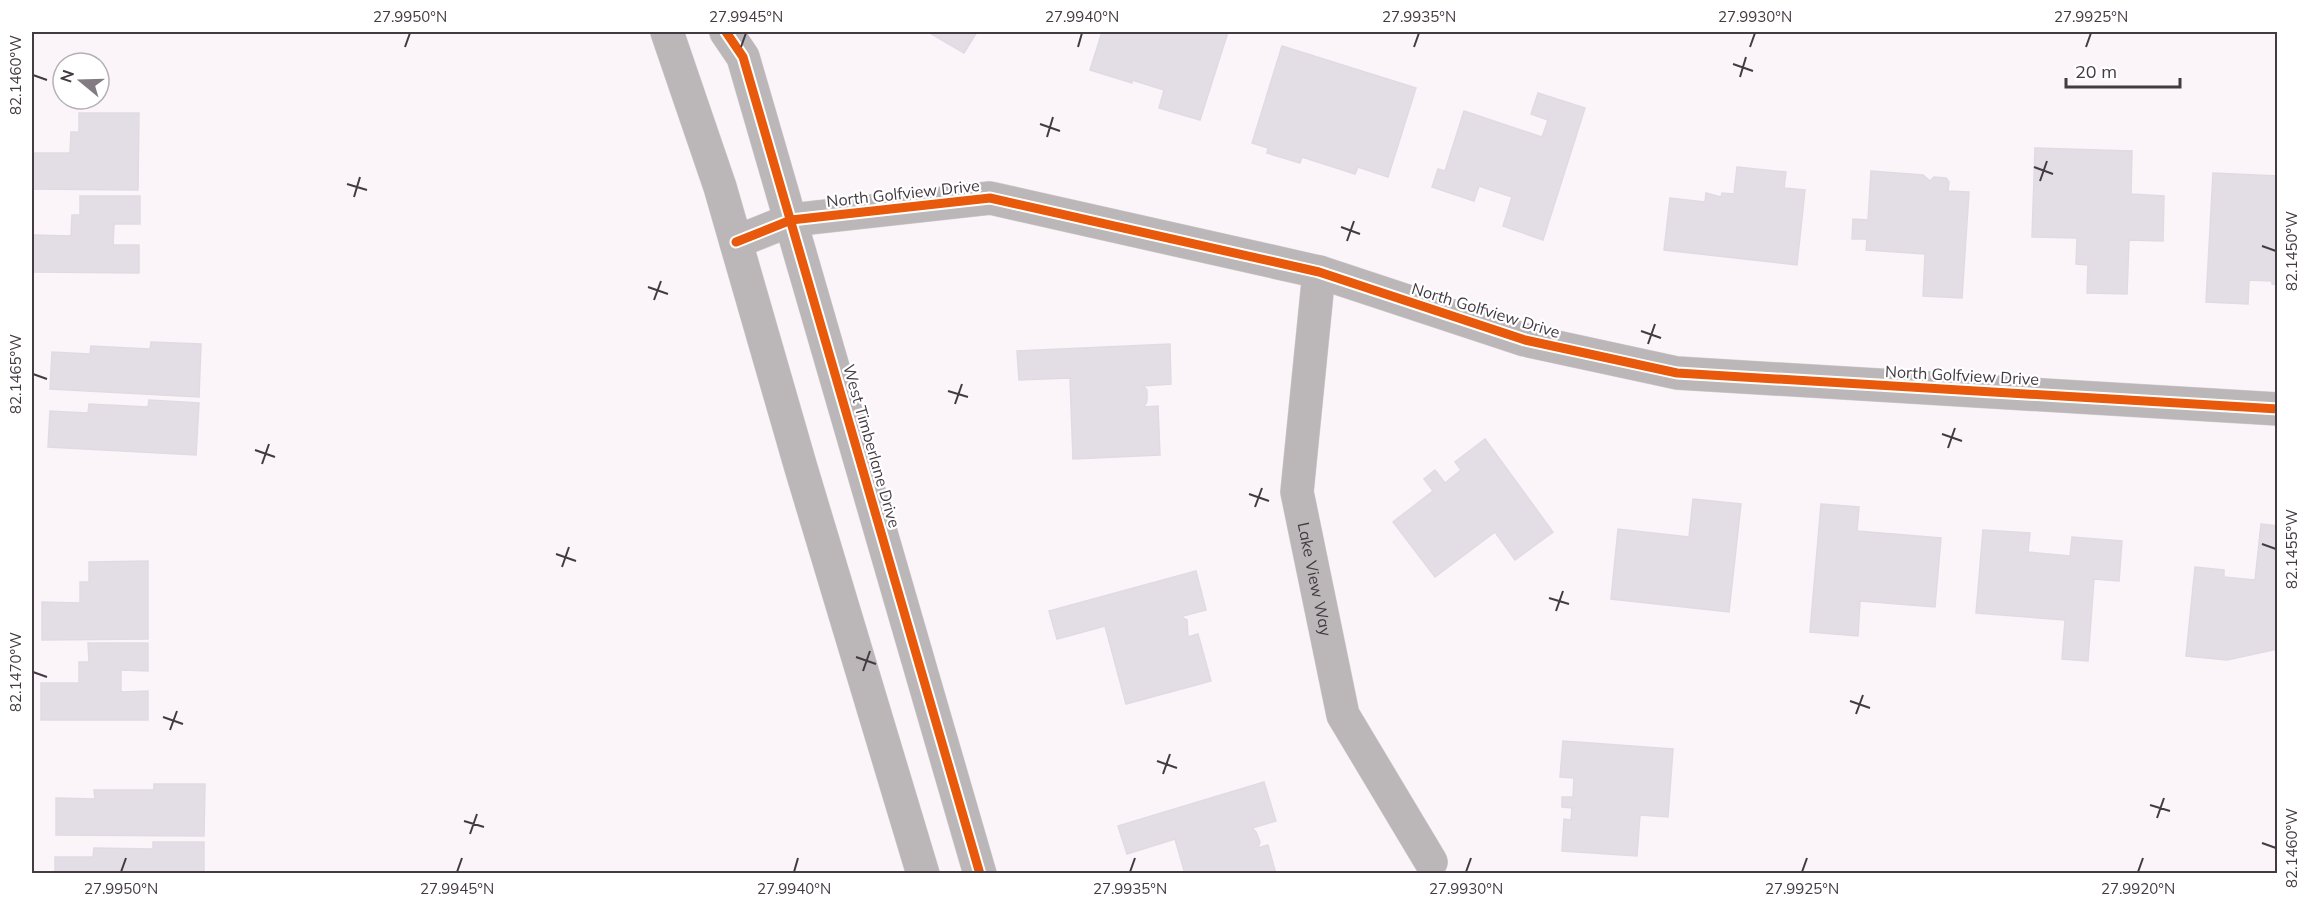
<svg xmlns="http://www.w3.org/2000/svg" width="2309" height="905" font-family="Mulish,sans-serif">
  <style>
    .building { fill: #e3dee6; stroke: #e0dbe3; stroke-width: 1.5 }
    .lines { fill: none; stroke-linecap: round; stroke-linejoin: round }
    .street-casing { stroke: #d5d0d4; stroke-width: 34 }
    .street { stroke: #bbb7b9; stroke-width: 33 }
    .cycleway-casing { stroke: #fff; stroke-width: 13 }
    .cycleway { stroke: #e8590c; stroke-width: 9 }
    .ticks { fill: none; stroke: #433a42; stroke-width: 2 }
    .labels { text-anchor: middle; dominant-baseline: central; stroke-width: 4.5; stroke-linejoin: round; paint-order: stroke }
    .street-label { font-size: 16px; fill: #433a42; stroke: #fff }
    .neatline { fill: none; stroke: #433a42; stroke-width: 2 }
    .ticks-label { font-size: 15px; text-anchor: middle; fill: #433a42 }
  </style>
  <rect width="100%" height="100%" fill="#fbf5fa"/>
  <g class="building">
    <path d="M928,32H977L964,53Z"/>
    <path d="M1102,32H1228L1200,120L1159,108L1164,90L1132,80V83L1090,70Z"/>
    <path d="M1282,46L1416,88L1388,177L1358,167L1355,174L1302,157L1300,163L1267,153L1268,148L1252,143Z"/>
    <path d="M1538,93L1585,108L1543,240L1503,226L1512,197L1479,186L1474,201L1432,187L1438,169L1445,171L1464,111L1542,137L1548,120L1531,114Z"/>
    <path d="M79,113H139L138,190L32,189V153H70L71,132H79Z"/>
    <path d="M2035,148L2132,151L2131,194L2164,196L2163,241L2129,240L2127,294L2087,293L2088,265L2076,264L2077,238L2032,237Z"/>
    <path d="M1737,167L1786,172L1784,188L1805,190L1797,265L1664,250L1670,198L1705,202L1706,193L1721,197L1722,193L1734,194Z"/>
    <path d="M1871,171L1923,175L1930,181L1934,177L1946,178L1949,182L1948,191L1969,192L1962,298L1923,296L1925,254L1866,250L1867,239H1852L1853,219L1868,220Z"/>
    <path d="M2213,173L2278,176V285L2272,284V281L2249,280L2248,304L2206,302Z"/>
    <path d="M80,196H140V224H114L113,245H139V273L33,272V235L71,236L72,215H80Z"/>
    <path d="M151,342L201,344L199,397L50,389L52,352L90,354L91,346L150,349Z"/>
    <path d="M1170,344L1171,384L1143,386L1147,390V401L1144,407L1158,406L1160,455L1073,459L1070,378L1019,380L1017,351Z"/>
    <path d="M149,400L199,403L196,455L48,447L50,411L88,413L89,404L148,407Z"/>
    <path d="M1485,439L1553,532L1515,560L1495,532L1435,577L1393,522L1433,491L1424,479L1435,470L1445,483L1461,470L1455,462Z"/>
    <path d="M1693,499L1741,504L1729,612L1611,599L1618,529L1689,537Z"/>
    <path d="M1821,504L1859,507L1857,531L1941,538L1935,607L1860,601L1858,636L1810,632Z"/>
    <path d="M2261,524L2278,526V649L2227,660L2186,656L2195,567L2224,570V577L2255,580Z"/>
    <path d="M1983,530L2030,533L2028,552L2070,556L2072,537L2122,541L2119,581L2094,579L2088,661L2062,659L2065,620L1976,613Z"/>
    <path d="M148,561V639L42,640V602L80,603V582H89V562Z"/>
    <path d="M1196,571L1206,610L1183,616V618L1187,620L1188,637L1198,634L1211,681L1126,704L1105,626L1057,639L1049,611Z"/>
    <path d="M88,643H148V671L121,670V692L148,691V720H41V683H79V662H89Z"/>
    <path d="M1563,741L1673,749L1668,817L1640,815L1637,856L1562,851L1564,819L1571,820L1572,808L1562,807V797H1573L1574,778L1560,777Z"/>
    <path d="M1264,782L1276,821L1252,828L1256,832L1260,842L1258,848L1268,845L1276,874H1185L1175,839L1127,854L1118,826Z"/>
    <path d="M154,784H205L204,836L56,835V798L95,799L94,790H154Z"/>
    <path d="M153,842H204V874H55V857H93L94,848L153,849Z"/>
  </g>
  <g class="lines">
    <defs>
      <g id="street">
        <path d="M667,32L720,187L801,468L923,874"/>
        <path d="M726,32L743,57L980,874"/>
        <path d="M736,242L791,220L990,198L1319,272L1525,340L1677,373L2278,409"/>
        <path id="s1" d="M1319,272L1297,492L1343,715L1431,862"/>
      </g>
    </defs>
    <use href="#street" class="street-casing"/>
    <use href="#street" class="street"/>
    <defs>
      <g id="cycleway">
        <path d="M726,32L743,57L980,874"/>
        <path d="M736,242L791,220L990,198L1319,272L1525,340L1677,373L2278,409"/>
      </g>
    </defs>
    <use href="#cycleway" class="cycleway-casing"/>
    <use href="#cycleway" class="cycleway"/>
  </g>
  <path class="ticks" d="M405,47L410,33M741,47L746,33M1078,47L1082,33M1414,47L1419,33M1750,47L1755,33M2086,47L2091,33M1733,64L1753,71M33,75L47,80M1740,77L1746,57M1040,124L1060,131M1047,137L1053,117M2034,167L2053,174M2040,181L2047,161M347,184L367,190M354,197L360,177M1341,227L1360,234M1347,241L1354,221M2262,246L2276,251M648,287L668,294M654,300L661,281M1641,331L1661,338M1648,344L1655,324M33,374L47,379M948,391L968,397M955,404L962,384M1942,434L1962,441M1948,448L1955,428M255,450L275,457M262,464L269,444M1249,494L1269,501M1255,507L1262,488M2262,544L2276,549M556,554L576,561M562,567L569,547M1549,598L1569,604M1556,611L1563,591M856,657L876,664M863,671L870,651M33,672L47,677M1850,701L1870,708M1856,714L1863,695M163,717L183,724M170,730L177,711M1157,761L1177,768M1163,774L1170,754M2150,805L2170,811M2157,818L2164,798M464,821L484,827M470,834L477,814M2262,843L2276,848M121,872L126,858M457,872L462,858M794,872L798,858M1130,872L1135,858M1466,872L1471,858M1802,872L1807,858M2138,872L2143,858"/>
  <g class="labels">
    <g class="street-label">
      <text transform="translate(903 193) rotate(-6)">North Golfview Drive</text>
      <text transform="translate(1486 310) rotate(17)">North Golfview Drive</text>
      <text transform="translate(1962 375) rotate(3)">North Golfview Drive</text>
      <text transform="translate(872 446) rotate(74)">West Timberlane Drive</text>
      <text stroke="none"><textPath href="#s1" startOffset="310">Lake View Way</textPath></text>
    </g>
  </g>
  <rect width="2309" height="905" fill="none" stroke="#ffffff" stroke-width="66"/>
  <g transform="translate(81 81) rotate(289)"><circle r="28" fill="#ffffff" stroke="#b4b0b3" stroke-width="1.5"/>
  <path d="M0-4.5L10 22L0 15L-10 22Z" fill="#837b82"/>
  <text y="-9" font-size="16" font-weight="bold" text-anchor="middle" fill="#433a42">N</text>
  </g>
  <path d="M2066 78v9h114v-9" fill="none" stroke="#433a42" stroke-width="3"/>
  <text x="2075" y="78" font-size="18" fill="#433a42" stroke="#ffffff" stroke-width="4.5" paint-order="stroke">20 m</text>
  <rect x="33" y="33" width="2243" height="839" class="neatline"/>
  <g class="ticks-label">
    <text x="410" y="22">27.9950°N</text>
    <text x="746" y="22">27.9945°N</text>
    <text x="1082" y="22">27.9940°N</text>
    <text x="1419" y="22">27.9935°N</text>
    <text x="1755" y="22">27.9930°N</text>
    <text x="2091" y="22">27.9925°N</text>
    <text transform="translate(16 75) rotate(-90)" y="5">82.1460°W</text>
    <text transform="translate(2292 251) rotate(-90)" y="5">82.1450°W</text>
    <text transform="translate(16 374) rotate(-90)" y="5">82.1465°W</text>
    <text transform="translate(2292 549) rotate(-90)" y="5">82.1455°W</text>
    <text transform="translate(16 672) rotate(-90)" y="5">82.1470°W</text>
    <text transform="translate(2292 848) rotate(-90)" y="5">82.1460°W</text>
    <text x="121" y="894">27.9950°N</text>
    <text x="457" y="894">27.9945°N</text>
    <text x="794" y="894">27.9940°N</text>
    <text x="1130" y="894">27.9935°N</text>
    <text x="1466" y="894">27.9930°N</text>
    <text x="1802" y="894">27.9925°N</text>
    <text x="2138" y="894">27.9920°N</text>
  </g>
</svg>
